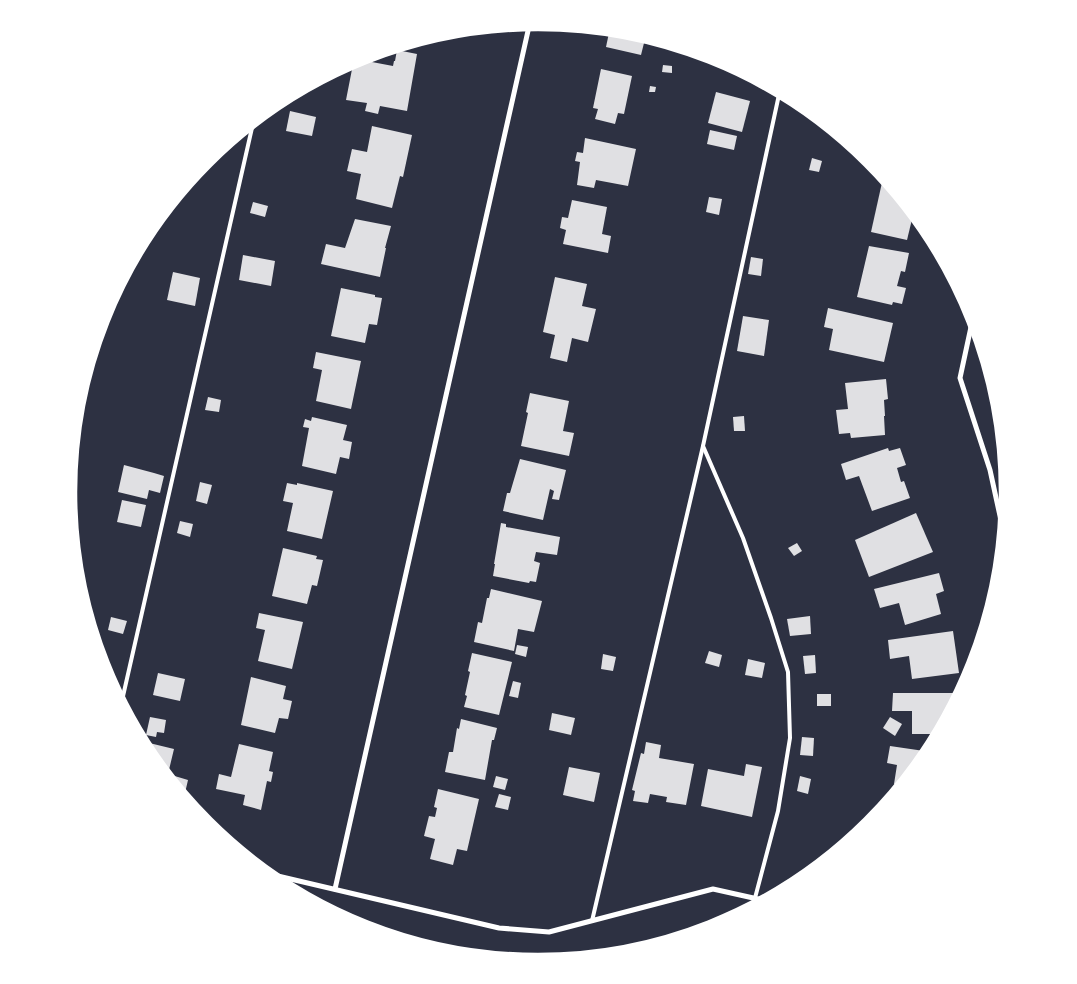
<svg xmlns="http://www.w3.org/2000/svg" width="1077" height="984" font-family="Inter,sans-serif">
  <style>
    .building { fill: #e0e0e3 }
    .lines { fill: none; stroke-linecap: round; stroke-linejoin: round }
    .service { stroke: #fff; stroke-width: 4 }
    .minor { stroke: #fff; stroke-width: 5 }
    .rim { fill: none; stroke: #fff; stroke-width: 2.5 }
  </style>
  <rect width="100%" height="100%" fill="#2d3142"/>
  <g class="building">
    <path d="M610,28L631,30L646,35L641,55L606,47Z"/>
    <path d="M397,50L417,54L407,111L380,106L378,114L365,111L367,103L346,100L354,59H356L393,66L394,61H395Z"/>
    <path d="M663,65L672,66V73L662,72Z"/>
    <path d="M601,69L632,76L624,114L618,113L615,124L595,119L598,109L593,108Z"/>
    <path d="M650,86L656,87L655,92H649Z"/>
    <path d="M716,92L750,101L742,132L708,123Z"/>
    <path d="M290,111L316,117L312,136L286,131Z"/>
    <path d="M372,126L412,135L403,177L400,176L392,208L356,199L361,174L347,171L352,149L367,152Z"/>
    <path d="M710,130L737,136L734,150L707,144Z"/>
    <path d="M585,138L636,149L628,186L596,180L594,188L577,185L580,162L575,161L577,152L583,153Z"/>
    <path d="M812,158L822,161L819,172L809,170Z"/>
    <path d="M190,178L188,191L180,190Z"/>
    <path d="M883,178L888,179L914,211L907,240L871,232Z"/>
    <path d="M709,197L722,199L719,215L706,212Z"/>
    <path d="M572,200L607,207L602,234L611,236L608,253L563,244L566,230L560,228L562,217L568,218Z"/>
    <path d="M253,202L268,206L265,217L250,213Z"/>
    <path d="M355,219L391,226L385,248H386L380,277L321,264L326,244L345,248Z"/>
    <path d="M869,246L909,253L905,272L901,271L897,286L906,288L902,304L893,302L892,305L857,297Z"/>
    <path d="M243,255L275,261L271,286L239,280Z"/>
    <path d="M751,257L763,259L761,276L748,274Z"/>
    <path d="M173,272L200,278L195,306L167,300Z"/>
    <path d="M555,277L587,284L582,306L596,309L588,342L572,338L567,362L550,358L555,335L543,332Z"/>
    <path d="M341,288L375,295V297L382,298L377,325L369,324L365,343L331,336Z"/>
    <path d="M828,308L893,323L884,362L829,350L833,329L824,327Z"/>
    <path d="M743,316L769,320L764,356L737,351Z"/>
    <path d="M316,352L361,361L351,409L316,401L322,370L313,368Z"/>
    <path d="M886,379L888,399L884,400L885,416H884L885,435L851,438L850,433L839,434L836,410L848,409L845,383Z"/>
    <path d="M530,393L569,401L563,431L574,433L569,456L521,446L528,413L526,412Z"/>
    <path d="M208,397L221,400L219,412L205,410Z"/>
    <path d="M744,416L745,431H734L733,417Z"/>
    <path d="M312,417L347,425L343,440L352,442L349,459L340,457L336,474L302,466L309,428L303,427L305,419L311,421Z"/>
    <path d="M888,448L889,451L900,448L906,465L897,468L901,482L904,481L910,498L872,511L859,476L846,480L841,464Z"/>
    <path d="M520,459L566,470L559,500L552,499L554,491L550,489L543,520L503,511L507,493H510Z"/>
    <path d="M124,465L154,473L164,476L160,493L149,490L147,499L118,492Z"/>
    <path d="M200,482L212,485L207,504L196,501Z"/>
    <path d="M287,483L297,485V483L333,491L322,539L287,531L293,503L283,501Z"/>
    <path d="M122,500L146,505L141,527L117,522Z"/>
    <path d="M916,513L933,552L869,577L855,540Z"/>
    <path d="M180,521L193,524L190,537L177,533Z"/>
    <path d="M501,523L506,524V527L560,537L557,555L536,552L534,561L540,563L536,582L530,581L529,583L493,576L495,564H494Z"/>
    <path d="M797,543L802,551L794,556L788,548Z"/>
    <path d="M283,548L317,556L316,559L323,560L317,586L312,585L307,604L272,596Z"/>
    <path d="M939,573L944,591L936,594L941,614L905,625L899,603L880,608L874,589Z"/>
    <path d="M491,589L542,601L534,632L518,629L514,651L474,642L478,622L482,623L487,598H489Z"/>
    <path d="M259,613L303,622L292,669L258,661L265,630L256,628Z"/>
    <path d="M810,616L811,634L790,636L787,619Z"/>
    <path d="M111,617L127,621L123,634L108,630Z"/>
    <path d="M953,631L959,673L912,679L909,656L890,659L888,640Z"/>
    <path d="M517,645L528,647L526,657L515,654Z"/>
    <path d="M709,651L722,655L719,667L705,663Z"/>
    <path d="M472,653L512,662L499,715L464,707L467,696L465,695L470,672L468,671Z"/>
    <path d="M603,654L616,657L613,671L601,669Z"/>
    <path d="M815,655L816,673L805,674L803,656Z"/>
    <path d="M748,659L765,663L762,678L745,675Z"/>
    <path d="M158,673L185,679L180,701L153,695Z"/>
    <path d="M251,677L286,686L283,699L292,701L288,719L279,718L275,733L241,725Z"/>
    <path d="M513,681L521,683L518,698L509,696Z"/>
    <path d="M893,693H959V699L940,734H912V711H892Z"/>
    <rect x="817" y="694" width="14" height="12"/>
    <path d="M552,713L575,718L571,735L549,730Z"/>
    <path d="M150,717L166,720L164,733L157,732L156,737L146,735Z"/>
    <path d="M890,717L902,724L895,736L883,728Z"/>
    <path d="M461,719L497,728L494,740H492L485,780L445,772L449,752H453L457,728L459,729Z"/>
    <path d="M802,737L814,738L813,756L800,755Z"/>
    <path d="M141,741L174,749L168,774L188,780L185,793L178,792L147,753Z"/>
    <path d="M646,742L661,745L659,758L694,764L686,805L666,802L667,797L650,794L648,803L633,801L635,791L632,790L641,753L644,754Z"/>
    <path d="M239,744L273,752L269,771L273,772L271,782L267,781L261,810L243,805L245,795L216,789L219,774L231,777Z"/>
    <path d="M890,746L931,752L903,786L894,784L897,765L887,763Z"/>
    <path d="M746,764L762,767L752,817L701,806L708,769L744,776Z"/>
    <path d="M569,767L600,773L594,802L563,795Z"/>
    <path d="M496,776L508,779L505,790L493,787Z"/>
    <path d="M800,776L811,779L808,794L797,791Z"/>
    <path d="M438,789L479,799L467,851L457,849L453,865L430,859L435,839L424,836L429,816L435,817L437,808L434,807Z"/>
    <path d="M499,794L511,797L508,810L495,807Z"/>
  </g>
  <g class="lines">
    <g class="service">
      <path d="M703,446L743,538L771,618L788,672L790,738L778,811L755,898"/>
      <path d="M121,705L254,119"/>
      <path d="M592,921L703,446L780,90"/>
    </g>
    <g class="minor">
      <path d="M974,313L960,378L990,470L1005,539"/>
      <path d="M265,873L499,928L549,932L713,889L767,901"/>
      <path d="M335,889L530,22"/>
    </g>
  </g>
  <path d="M0 0H1077V984H0ZM76 492a462 462 0 1 1 924 0a462 462 0 1 1-924 0Z" fill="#fff" fill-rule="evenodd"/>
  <path class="rim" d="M76 492a462 462 0 1 1 924 0a462 462 0 1 1-924 0Z"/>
</svg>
